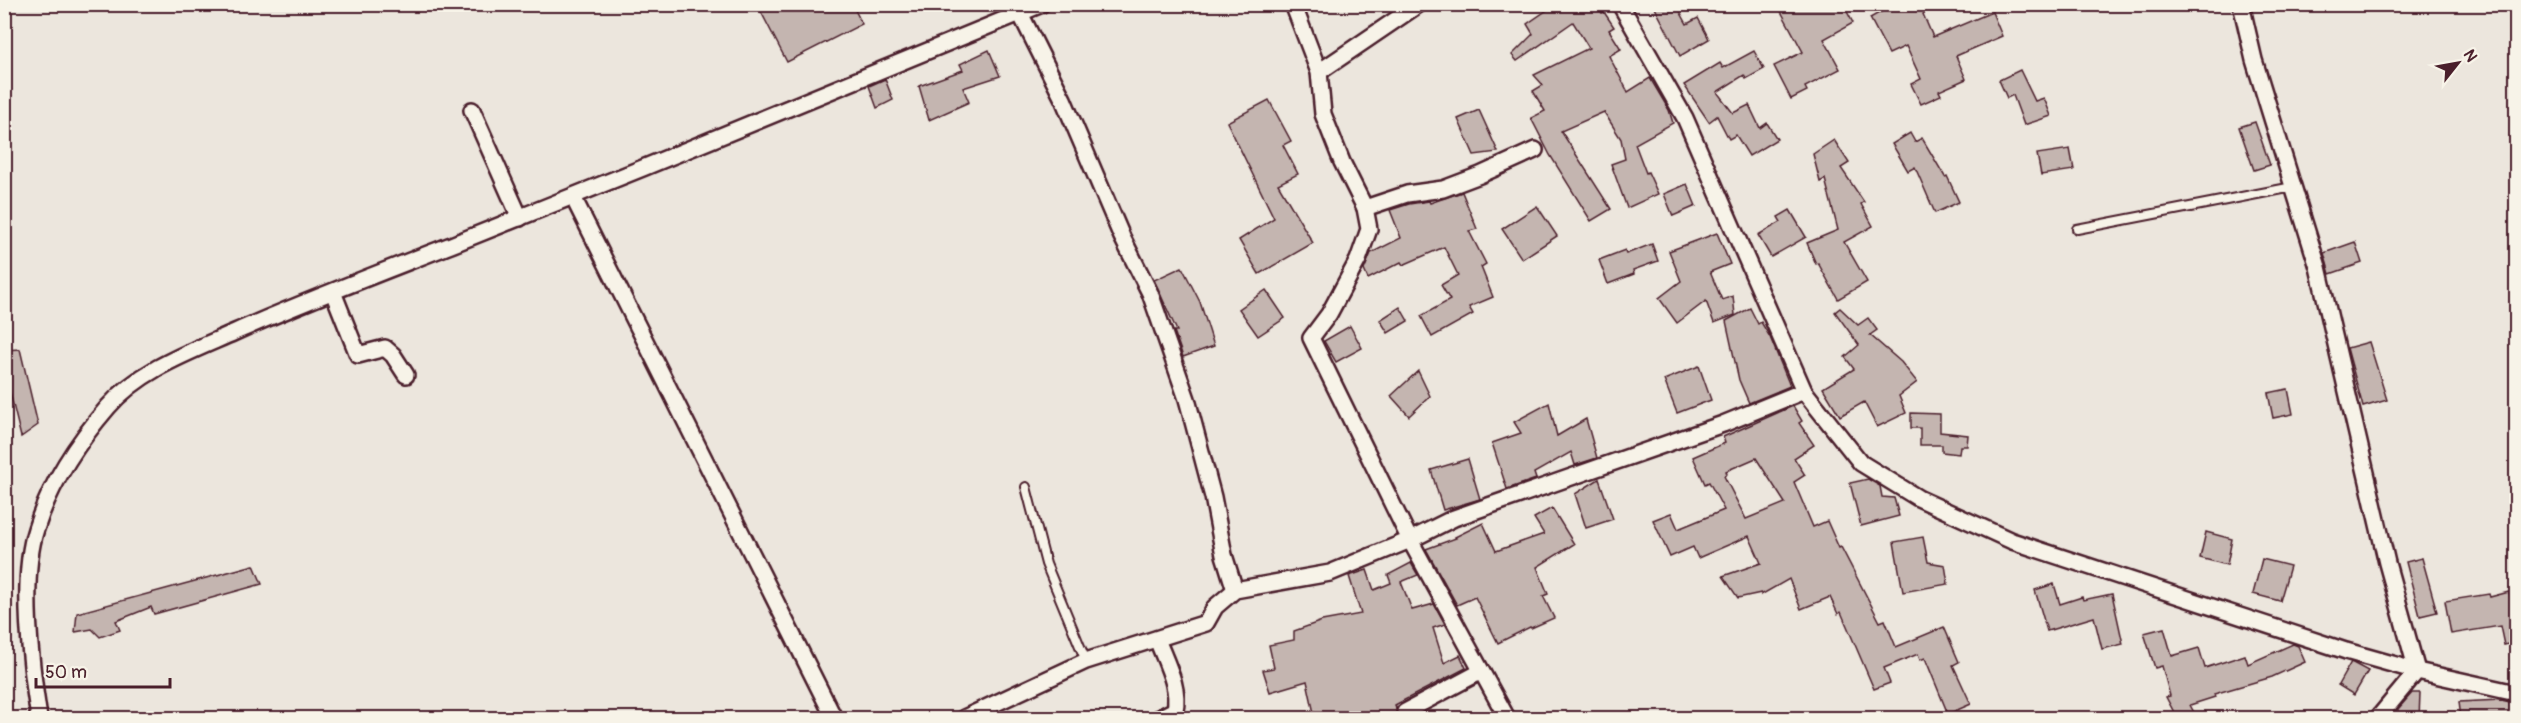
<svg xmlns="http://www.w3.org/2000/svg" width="2521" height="723" font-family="Pangolin,sans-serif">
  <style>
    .building { fill: #c4b5b0; stroke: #4a1f2b; stroke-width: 1.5; fill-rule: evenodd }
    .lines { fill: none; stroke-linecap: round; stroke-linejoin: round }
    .service-casing { stroke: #4a1f2b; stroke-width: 12 }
    .minor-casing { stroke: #4a1f2b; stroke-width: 20 }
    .service { stroke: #f7f3e8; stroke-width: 8 }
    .minor { stroke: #f7f3e8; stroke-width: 15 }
  </style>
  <rect width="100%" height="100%" fill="#ece6dd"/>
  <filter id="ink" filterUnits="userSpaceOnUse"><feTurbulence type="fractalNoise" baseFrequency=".0167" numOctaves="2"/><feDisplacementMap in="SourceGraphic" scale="12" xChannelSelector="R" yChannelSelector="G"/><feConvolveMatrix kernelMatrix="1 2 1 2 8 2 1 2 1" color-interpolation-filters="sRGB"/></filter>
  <g filter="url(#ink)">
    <g class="building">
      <path d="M757,4H852L862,24L787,62Z"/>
      <path d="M1556,4H1596L1602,13L1604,12L1614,27L1609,30L1621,49L1609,56L1628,92L1650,78L1669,110L1673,123L1635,144L1646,173L1648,172L1658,194L1627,208L1611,164L1625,159L1621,139L1604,112L1561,131L1611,209L1591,221L1550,155L1531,118L1545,111L1533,91L1543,85L1534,75L1589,48L1573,22L1517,61L1512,55L1533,34L1527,24Z"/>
      <path d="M1653,4H1676L1687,24L1698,18L1709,39L1680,56Z"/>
      <path d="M1777,4H1843L1853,23L1824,39L1840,69L1805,87L1807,91L1791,99L1774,66L1803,52Z"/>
      <path d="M1895,4H1938L1923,14L1933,37L1992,12L2002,36L1956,56L1966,79L1939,91L1941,95L1921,104L1911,84L1921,79L1906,46L1889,54L1870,18Z"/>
      <path d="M989,50L1000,76L963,88L969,102L929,120L919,86L963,70L960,64Z"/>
      <path d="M1754,51L1764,69L1746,79L1744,75L1717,92L1733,113L1749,105L1760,128L1767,123L1777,139L1749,156L1736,135L1729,139L1717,116L1709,122L1684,85L1720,63L1723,68Z"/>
      <path d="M2020,70L2035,101L2044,98L2051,116L2024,125L2013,95L2007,98L1999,80Z"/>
      <path d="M885,79L893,100L877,108L869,86Z"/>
      <path d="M1269,100L1291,141L1283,145L1298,174L1278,184L1313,243L1259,274L1239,240L1274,218L1227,122Z"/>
      <path d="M1479,110L1498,152L1474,155L1458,119Z"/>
      <path d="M2255,122L2270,165L2254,170L2239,127Z"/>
      <path d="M1910,133L1915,142L1922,138L1945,177L1947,176L1959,202L1935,213L1915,167L1908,171L1892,144Z"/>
      <path d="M1834,140L1849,163L1841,168L1864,202L1861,204L1873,226L1844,242L1867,282L1838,299L1818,263L1816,264L1807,243L1838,230L1825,179L1820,182L1813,154Z"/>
      <path d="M2070,149L2074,170L2041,175L2037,154Z"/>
      <path d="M1687,184L1696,206L1673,216L1664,194Z"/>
      <path d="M1462,192L1477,229L1469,231L1486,264L1481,267L1493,297L1469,307L1473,314L1432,337L1421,316L1450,300L1441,285L1458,275L1444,247L1403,265L1401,262L1368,279L1364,270L1371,253L1401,238L1390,210L1409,204L1429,201L1430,203Z"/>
      <path d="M1537,206L1557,236L1522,259L1502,229Z"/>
      <path d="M1790,210L1806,237L1771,257L1758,235L1781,222L1778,217Z"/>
      <path d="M1717,233L1730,264L1710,272L1722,300L1733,296L1735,315L1714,323L1706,301L1677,323L1659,298L1681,281L1669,251Z"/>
      <path d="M2355,242L2362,263L2330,274L2324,253Z"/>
      <path d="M1652,244L1658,261L1633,270L1634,274L1608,284L1599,260L1625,250L1626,254Z"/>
      <path d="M1182,267L1200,302L1214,346L1183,357L1174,331H1177L1154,280Z"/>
      <path d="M1266,290L1285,318L1258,336L1239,309Z"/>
      <path d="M1400,307L1408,321L1388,333L1380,320Z"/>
      <path d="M1750,308L1758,324L1761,322L1770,337L1790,386L1749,403L1739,380L1726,321Z"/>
      <path d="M1840,308L1858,325L1868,318L1877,330L1870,335L1901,362L1917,382L1899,396L1906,413L1877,427L1864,402L1840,416L1823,388L1854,369L1845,357L1859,345L1835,312Z"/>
      <path d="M1350,326L1362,348L1336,362L1324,341Z"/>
      <path d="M2369,342L2387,400L2363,407L2347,348Z"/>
      <path d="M20,349L38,425L21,437L4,368V350Z"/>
      <path d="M1699,366L1711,400L1677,413L1664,380Z"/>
      <path d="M1418,371L1430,396L1409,416L1391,396Z"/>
      <path d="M2288,389L2293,414L2273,418L2268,393Z"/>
      <path d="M1549,403L1557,436L1586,419L1597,458L1575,465L1571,452L1534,473L1536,479L1507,489L1492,443L1521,433L1514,422Z"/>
      <path d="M1793,406L1802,421L1799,423L1814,445L1794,458L1805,475L1794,482L1813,527L1827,521L1839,548L1841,547L1880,622L1885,620L1896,647L1944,627L1959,662L1953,665L1971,704L1948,714L1925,658L1920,660L1918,654L1884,668L1890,683L1874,689L1841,612L1838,614L1830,597L1801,609L1789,579L1761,595V593L1738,598L1723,576L1761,563L1749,536L1698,558L1693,547L1670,557L1653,520L1671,513L1678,529L1724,510L1709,482L1705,484L1693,457L1725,443L1723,437ZM1756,458L1785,503L1746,519L1724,476L1727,474L1726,471Z"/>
      <path d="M1911,413L1940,414V432L1968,435L1967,446H1960L1959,454L1942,452V445H1920V428H1911Z"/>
      <path d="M1468,459L1480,499L1443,510L1431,470Z"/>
      <path d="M1599,479L1613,519L1586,528L1575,494Z"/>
      <path d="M1868,479L1880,486L1882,497L1894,498L1899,516L1861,526L1850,483Z"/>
      <path d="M1552,508L1574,544L1537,567L1548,594L1543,596L1554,618L1531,628L1530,627L1498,643L1475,597L1457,605L1426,549L1456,538L1455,537L1483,523L1496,551L1544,534L1534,518Z"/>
      <path d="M2206,532L2232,539L2227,565L2200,558Z"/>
      <path d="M1923,537L1928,562L1945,565L1948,584L1903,592L1894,542Z"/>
      <path d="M2422,558L2437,612L2420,616L2406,562Z"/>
      <path d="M2262,559L2290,566L2280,601L2253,594Z"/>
      <path d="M1411,563L1418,575L1401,582L1412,610L1434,604L1445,624L1433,628L1444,663L1460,655L1466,668L1395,705L1398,718H1315L1307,681L1270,692L1263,670L1274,668L1269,645L1294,640V631L1322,621L1361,614L1349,576L1367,570L1374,590L1391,583L1388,575Z"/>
      <path d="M254,565L262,584L154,614L151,607L116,621L120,630L100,637L92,629L75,632L77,613Z"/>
      <path d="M2054,584L2060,604L2082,597L2083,600L2112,594L2123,644L2102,649L2094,617L2047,631L2035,590Z"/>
      <path d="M2509,592L2517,620V642L2504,645L2500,626L2451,634L2445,601L2489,594L2490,597Z"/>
      <path d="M2164,628L2172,656L2199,648L2205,668L2245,655L2248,664L2293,644L2298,646L2305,662L2272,677L2214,694L2215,697L2190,705L2197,718H2177L2166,697L2170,696L2162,666L2155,668L2144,633Z"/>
      <path d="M2351,662L2368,671L2354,695L2338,685Z"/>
      <path d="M2412,693H2420L2419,718H2398V709Z"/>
      <path d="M2501,700L2510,702L2511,718H2461L2459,702Z"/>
    </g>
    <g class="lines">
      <defs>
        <g id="service">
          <path d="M2077,229L2293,187"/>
          <path d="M1026,487L1046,564L1086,661"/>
        </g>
        <g id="minor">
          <path d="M1293,4L1319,72L1323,114L1342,162L1365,208L1369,229L1358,260L1329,314L1311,338L1410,540L1507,718"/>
          <path d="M1620,4L1685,118L1804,391L1861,463L1918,498L2012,541L2346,651L2417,671L2516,693"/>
          <path d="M2241,4L2254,60L2318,267L2387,563L2417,671L2378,718"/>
          <path d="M1020,13L1063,99L1122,237L1150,293L1187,399L1213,497L1224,555L1235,590"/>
          <path d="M1319,72L1419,4"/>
          <path d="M472,110L520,218"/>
          <path d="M573,197L834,718"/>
          <path d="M1365,208L1407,194L1443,189L1480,175L1535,150"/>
          <path d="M333,292L358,355L385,348L393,355L406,375"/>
          <path d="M1157,639C1165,661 1180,687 1175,710L1159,718"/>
          <path d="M1405,712L1480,672"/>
          <path d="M39,718C31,668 20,578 36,529C50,483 77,443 108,407C141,369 190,352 235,332C308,300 382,272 456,243C652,165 847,85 1042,4"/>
          <path d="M964,718L1086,661L1206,623L1215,607L1235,590L1330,573L1410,540L1454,518L1723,424L1804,391"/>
        </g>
      </defs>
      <use href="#service" class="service-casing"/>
      <use href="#minor" class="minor-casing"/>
      <use href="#service" class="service"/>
      <use href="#minor" class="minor"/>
    </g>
  </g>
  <rect width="2521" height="723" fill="none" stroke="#f7f3e8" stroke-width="24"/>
  <rect x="12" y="12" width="2497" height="699" fill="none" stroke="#4a1f2b" stroke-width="2" filter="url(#ink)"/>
  <g transform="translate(2458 63) rotate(59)" stroke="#f7f3e8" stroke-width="4.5" paint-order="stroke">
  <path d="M0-4.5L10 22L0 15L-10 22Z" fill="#4a1f2b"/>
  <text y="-9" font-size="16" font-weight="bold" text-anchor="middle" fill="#4a1f2b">N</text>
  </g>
  <path d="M36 678v9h134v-9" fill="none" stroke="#4a1f2b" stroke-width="3"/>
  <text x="45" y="678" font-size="18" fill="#4a1f2b" stroke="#f7f3e8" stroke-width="4.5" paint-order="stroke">50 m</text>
</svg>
